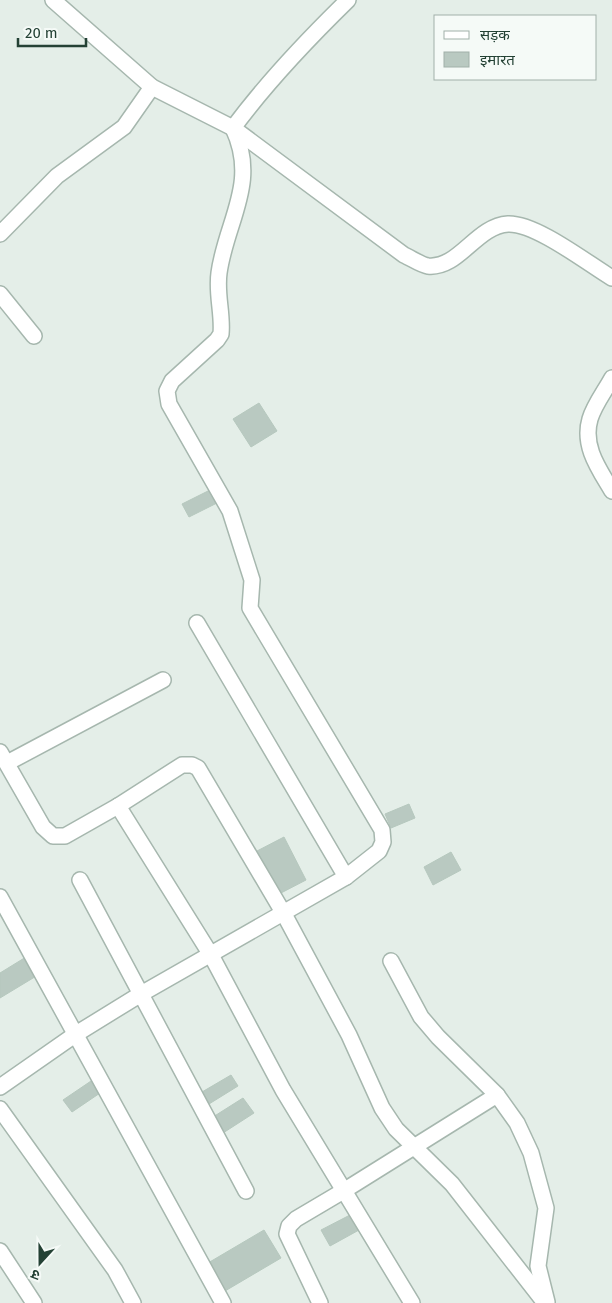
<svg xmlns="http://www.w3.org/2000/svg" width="612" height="1303" font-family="'Fira Sans','Noto Sans Devanagari',sans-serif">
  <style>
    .building { fill: #b9c9c1; stroke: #b6c8be }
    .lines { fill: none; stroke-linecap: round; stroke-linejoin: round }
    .street-casing { stroke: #a6b7ae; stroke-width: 18 }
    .street { stroke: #fff; stroke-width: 15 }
  </style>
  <rect width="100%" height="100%" fill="#e4eee8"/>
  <g class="building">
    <path d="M259,403L277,431L251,447L233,419Z"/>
    <path d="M214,488L221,501L189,517L182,504Z"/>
    <path d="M409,804L415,818L391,828L385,814Z"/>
    <path d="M284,837L306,880L279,894L257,851Z"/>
    <path d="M451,852L461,870L433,885L424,867Z"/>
    <path d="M26,957L38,975L0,998V973Z"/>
    <path d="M231,1075L238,1086L209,1104L202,1092Z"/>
    <path d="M94,1079L103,1091L72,1112L63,1100Z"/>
    <path d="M243,1098L254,1113L223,1133L213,1117Z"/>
    <path d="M350,1215L359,1230L330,1246L321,1230Z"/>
    <path d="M264,1230L281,1258L225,1291L208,1263Z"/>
  </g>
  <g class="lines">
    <defs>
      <g id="street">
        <path d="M53,0L152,87L233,128L404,255C411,258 421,265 428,266C459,269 476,226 508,224C536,223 587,263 612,278"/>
        <path d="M0,234L57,176L124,127L152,87"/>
        <path d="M0,294L34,336"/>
        <path d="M612,378C605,391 594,405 590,419C582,446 599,469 612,491"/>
        <path d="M197,623L346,877"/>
        <path d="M0,752L43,827L53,836H65L118,806L182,765H192L198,768L284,914L349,1035L382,1108L396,1129L452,1184L545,1303"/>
        <path d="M7,763L163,680"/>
        <path d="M118,806L211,955L283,1090L412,1303"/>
        <path d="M80,880L246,1191"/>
        <path d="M0,897L223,1303"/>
        <path d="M391,961L421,1017L438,1037L497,1095L517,1123L531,1153L546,1208L538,1266L547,1302"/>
        <path d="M0,1087L76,1034L141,994L346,877L379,851L383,842L382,830L250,608L252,580L230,511L169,404L167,391L172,381L217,340L221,334C223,314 216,294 219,273C226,221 259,183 233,128C267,82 307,40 348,0"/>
        <path d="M0,1109L115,1270L133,1303"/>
        <path d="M0,1251L34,1303"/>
        <path d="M320,1303L287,1234L289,1226L296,1219L345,1190L497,1095"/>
      </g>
    </defs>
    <use href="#street" class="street-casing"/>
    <use href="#street" class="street"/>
  </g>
  <rect x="434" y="15" width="162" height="65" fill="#f5faf7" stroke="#a1b0a9"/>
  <rect x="444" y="31" width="25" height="8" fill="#ffffff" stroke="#a1b0a9"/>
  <text x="480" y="40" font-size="15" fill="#234134">सड़क</text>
  <rect x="444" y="52" width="25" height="15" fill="#b9c9c1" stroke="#a1b0a9"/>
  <text x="480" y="65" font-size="15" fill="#234134">इमारत</text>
  <g transform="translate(40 1263) rotate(201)" stroke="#f5faf7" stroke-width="4" paint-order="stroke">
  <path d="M0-4L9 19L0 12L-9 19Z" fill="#234134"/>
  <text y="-8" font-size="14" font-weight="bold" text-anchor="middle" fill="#234134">उ</text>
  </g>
  <path d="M18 38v8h68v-8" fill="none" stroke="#234134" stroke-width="2.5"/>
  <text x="25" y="38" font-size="15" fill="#234134" stroke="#f5faf7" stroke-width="4" paint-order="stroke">20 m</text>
</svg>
